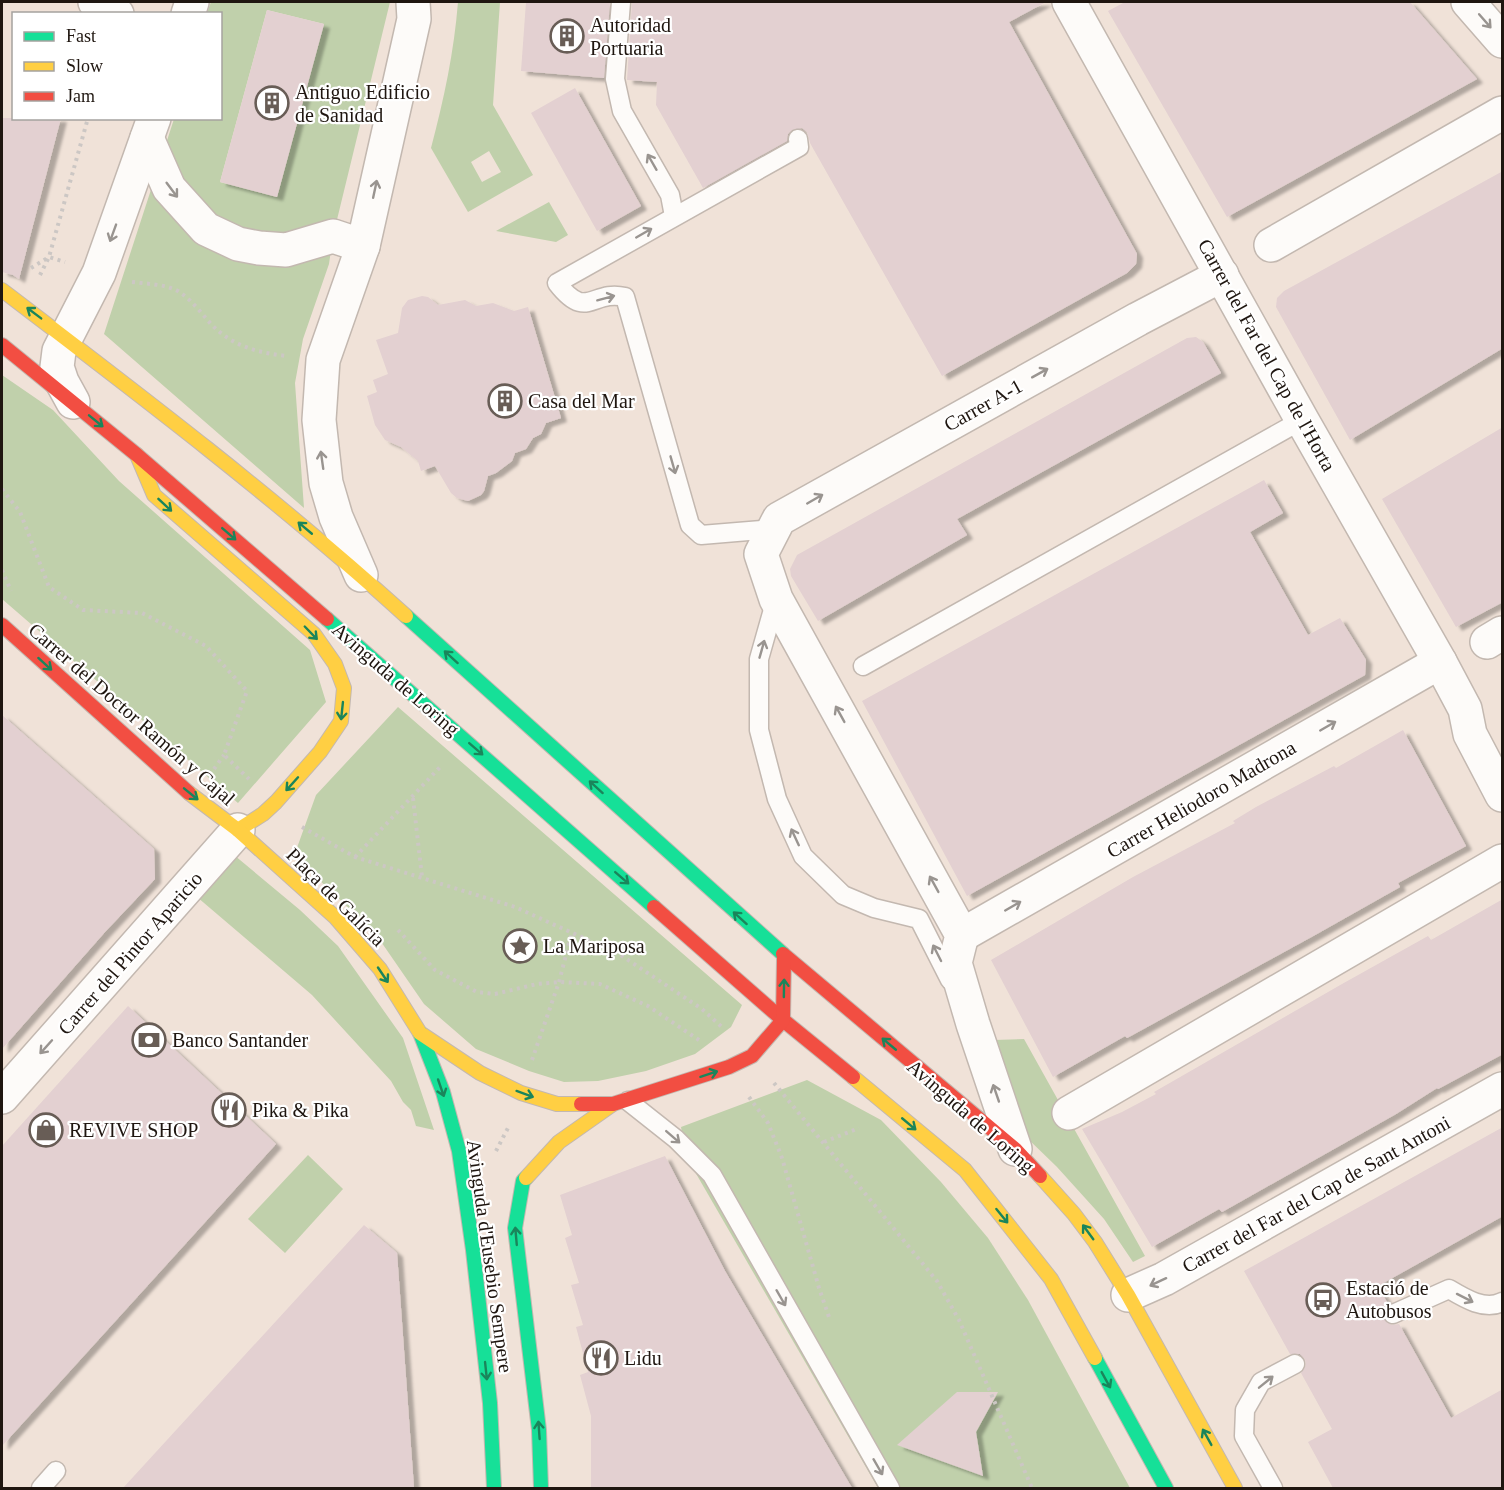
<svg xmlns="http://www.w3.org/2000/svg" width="1504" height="1490" font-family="'Times New Roman',serif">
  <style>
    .green { fill: #c0d0ab; fill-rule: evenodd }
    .building { fill: #e3d0d1; filter: url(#shadow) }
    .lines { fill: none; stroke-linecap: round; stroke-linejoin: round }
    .lane-casing { stroke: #c3b8b0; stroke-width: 21 }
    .street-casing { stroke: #c3b8b0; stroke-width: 36 }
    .fast-casing { stroke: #c3b8b0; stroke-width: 16 }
    .slow-casing { stroke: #c3b8b0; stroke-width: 16 }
    .jam-casing { stroke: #c3b8b0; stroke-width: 16 }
    .path { stroke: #ccc7c4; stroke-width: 4; stroke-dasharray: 3 4.5; stroke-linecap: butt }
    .lane { stroke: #fdfbf9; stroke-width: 18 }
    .street { stroke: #fdfbf9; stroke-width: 33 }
    .fast { stroke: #16e098; stroke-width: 14 }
    .slow { stroke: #ffcf43; stroke-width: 14 }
    .jam { stroke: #f24e42; stroke-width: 14 }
    .oneway { stroke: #999490 }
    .oneway2 { stroke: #1a855b }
    .labels { text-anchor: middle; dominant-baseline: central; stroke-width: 4.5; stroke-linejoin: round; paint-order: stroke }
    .poi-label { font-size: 20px; fill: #1f1610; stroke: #fff; text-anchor: start }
    .street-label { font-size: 20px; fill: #1f1610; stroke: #fff }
  </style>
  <defs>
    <filter id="shadow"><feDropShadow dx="6" dy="4" stdDeviation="1.5" flood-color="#0004"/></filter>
  </defs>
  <rect width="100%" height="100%" fill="#f0e2d8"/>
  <g class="green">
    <path d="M211,2H390L333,236L329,264L303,339L295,383L304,508L104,334L174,119L220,118V14L207,13ZM267,10L324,24L277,197L220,182Z"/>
    <path d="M458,2H500L493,105L533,175L468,212L431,148C444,99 454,52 458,2ZM489,151L501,172L482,182L471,162Z"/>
    <path d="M549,202L568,235L556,242L496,231Z"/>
    <path d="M2,375L53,410L119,481L310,650L326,702L238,803L2,599Z"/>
    <path d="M398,707L742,1005L731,1027L695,1054L646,1071L598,1081L564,1082L529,1071L476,1049L424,1004L375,933L294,856L316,795Z"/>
    <path d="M234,855L300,910L338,946L403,1038L434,1130L416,1126L411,1110L403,1102L391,1081L312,995L197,897Z"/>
    <path d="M1024,1039L1145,1256L1133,1262L1104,1219L1057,1167L1024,1135L994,1040Z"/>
    <path d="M807,1080L881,1120L941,1182L988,1238L1028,1300L1130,1488H878L687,1158L681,1127Z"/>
    <path d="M308,1155L343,1189L285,1253L248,1219Z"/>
  </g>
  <g class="building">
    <path d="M526,2H610L604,78L521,71Z"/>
    <path d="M632,2H1046L1009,22L1137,254L1136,264L1127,273L942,376L810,143L807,132L802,128L792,130L788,134L787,141L703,188L656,105L657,82L627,80Z"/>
    <path d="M1125,2H1410L1477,79L1227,217L1108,11Z"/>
    <path d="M267,10L324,24L277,197L220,182Z"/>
    <path d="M575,88L641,206L597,231L531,113Z"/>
    <path d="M2,118H61L19,279L13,275L2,272Z"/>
    <path d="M1503,171V348L1350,440L1276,307L1277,298L1284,291Z"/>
    <path d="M422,296L428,297L438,305L465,300L476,306L493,303L514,311L528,307L561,418L546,423L541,434L533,438L526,449L515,453L512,461L496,473L488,476L484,491L481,495L468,501L457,498L451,493L435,466L421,471L418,461L401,447L385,440L375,425L367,396L377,392L373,380L388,374L376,340L398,333L402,308L408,300Z"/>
    <path d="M1196,337L1203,342L1221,373L957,519L967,535L818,621L791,576L790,569L797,555L1187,338Z"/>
    <path d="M1503,427V602L1456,627L1382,499Z"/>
    <path d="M1264,480L1283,513L1250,532L1308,635L1340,618L1366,660L1365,675L967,896L862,701Z"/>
    <path d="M2,715L154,849L155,879L105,932L2,1049Z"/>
    <path d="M1403,730L1466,846L1398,883L1400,887L1315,935L1127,1038L1125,1036L1053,1077L991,960L1133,877L1235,823L1233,821L1256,807L1334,766L1336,768Z"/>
    <path d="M1503,899V1054L1438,1089L1437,1088L1396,1114L1222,1212L1219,1209L1152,1247L1082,1129L1122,1112L1156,1094L1154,1092L1342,984L1428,936L1431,940Z"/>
    <path d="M128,1006L276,1144L2,1446V1146Z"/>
    <path d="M1503,1127V1216L1378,1286L1388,1304L1382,1312L1383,1319L1391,1325L1399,1324L1451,1418L1503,1389V1488H1333L1308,1442L1332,1429L1301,1373L1306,1365L1305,1359L1300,1354H1290L1244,1271Z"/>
    <path d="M665,1156L725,1271L852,1488H591V1416L580,1375L588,1372L576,1327L583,1325L571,1285L579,1283L565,1238L572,1235L560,1195Z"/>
    <path d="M364,1225L397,1253L414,1488H123Z"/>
    <path d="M957,1392H998L976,1432L983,1476L897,1445Z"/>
  </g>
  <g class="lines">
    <defs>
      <g id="lane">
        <path d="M621,2L615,79L622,111L670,195L674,216"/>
        <path d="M774,529L701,535L690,525L625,297C592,289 587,322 557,283L799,147L798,139"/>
        <path d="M776,599L759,659V730L777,799L803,856L843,895L874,908L919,919L950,980"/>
        <path d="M863,666L1302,420"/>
        <path d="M628,1101L676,1139L712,1175L890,1488"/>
        <path d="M1393,1314L1449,1289C1464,1298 1485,1311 1502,1302"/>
        <path d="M41,1488L56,1471"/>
        <path d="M1273,1488L1244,1436L1245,1410L1261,1382L1295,1364"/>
      </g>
      <g id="street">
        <path d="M95,2L117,14"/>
        <path d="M1069,2L1302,420L1440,662L1465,709L1470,734L1502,795"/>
        <path d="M1468,2L1502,41"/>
        <path d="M188,14L192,2"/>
        <path d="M147,138L169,188L206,229L238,244L259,248L286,250L333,236L363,246"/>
        <path d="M1271,245L1502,113"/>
        <path d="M73,402L62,382L57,367L59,351L99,273L154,118"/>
        <path d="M361,575L336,517L326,483L319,420L323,360L363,246L414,19L413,2"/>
        <path d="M1487,642L1502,633"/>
        <path d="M962,935L1440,662"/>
        <path d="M2,1097L238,830"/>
        <path d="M1069,1113L1502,861"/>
        <path d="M1015,1149L973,1024L955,963L962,935L776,599L761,554L779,519L1138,319L1222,275"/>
        <path d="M1128,1295L1164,1279L1502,1089"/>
      </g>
      <g id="fast">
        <path d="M406,616L783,954"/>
        <path d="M327,619L654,907"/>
        <path d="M420,1033L443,1092L459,1151L473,1250L490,1403L494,1488"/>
        <path d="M526,1178L523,1181L515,1228L539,1430L541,1488"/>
        <path d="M1095,1358L1166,1488"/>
      </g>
      <g id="slow">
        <path d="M2,290C140,395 278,500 406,616"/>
        <path d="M137,455L154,495L314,634L335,664L344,688L341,721L320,752L276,802L263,814L238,830"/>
        <path d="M189,793L238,830L335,917L380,969L420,1033L480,1073L521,1093L557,1104H581"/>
        <path d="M853,1077L965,1170L1051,1279L1095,1358"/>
        <path d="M1040,1176L1074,1214L1095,1242L1128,1295L1235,1488"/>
        <path d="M526,1178L559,1142L613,1104"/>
      </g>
      <g id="jam">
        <path d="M2,345L137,455L327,619"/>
        <path d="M2,625L189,793"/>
        <path d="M654,907L783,1020L853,1077"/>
        <path d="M783,954L1015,1149L1040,1176"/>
        <path d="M581,1104H613L729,1067L752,1056L783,1020L784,957"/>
      </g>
    </defs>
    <use href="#lane" class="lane-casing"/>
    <use href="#street" class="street-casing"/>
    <use href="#fast" class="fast-casing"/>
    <use href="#slow" class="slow-casing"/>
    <use href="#jam" class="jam-casing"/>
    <g class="path">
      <path d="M31,268L49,257L65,262"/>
      <path d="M40,275L49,257L88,118"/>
      <path d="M132,282C148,284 164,284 178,291C191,299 201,313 211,324C232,346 258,353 287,356"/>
      <path d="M2,489L20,512L49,587L83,610L142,613L206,646L247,691L224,755L249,779"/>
      <path d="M2,570L11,591"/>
      <path d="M214,769L224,755"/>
      <path d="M413,798L422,877"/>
      <path d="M302,827L355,857L515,907L619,954L702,1009L724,1029"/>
      <path d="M355,857L441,766"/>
      <path d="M398,930L435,970L477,992L495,994L537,984L559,982L600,984L648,1006L699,1040"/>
      <path d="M532,1060L559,982L572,932"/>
      <path d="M774,1083L937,1281L959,1320L1032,1488"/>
      <path d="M749,1097L768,1123L782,1158L819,1288L830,1320"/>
      <path d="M824,1142L859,1128"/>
      <path d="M496,1151L509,1126"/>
    </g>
    <use href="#lane" class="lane"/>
    <use href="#street" class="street"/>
    <use href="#fast" class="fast"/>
    <use href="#slow" class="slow"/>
    <use href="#jam" class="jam"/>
  </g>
  <defs><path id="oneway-shaft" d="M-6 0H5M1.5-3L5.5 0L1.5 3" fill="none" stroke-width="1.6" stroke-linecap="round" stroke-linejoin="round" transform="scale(1.5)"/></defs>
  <g class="oneway">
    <use href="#oneway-shaft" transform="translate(1485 21) rotate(49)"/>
    <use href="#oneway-shaft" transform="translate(652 162) rotate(-120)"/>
    <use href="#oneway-shaft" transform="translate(375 189) rotate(-78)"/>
    <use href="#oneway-shaft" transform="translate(172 190) rotate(53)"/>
    <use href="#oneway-shaft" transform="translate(113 233) rotate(110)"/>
    <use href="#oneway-shaft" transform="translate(644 233) rotate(-30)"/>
    <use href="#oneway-shaft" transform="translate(606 298) rotate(-15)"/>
    <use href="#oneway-shaft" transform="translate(1040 373) rotate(-29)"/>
    <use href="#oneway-shaft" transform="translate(322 460) rotate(-98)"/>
    <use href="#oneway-shaft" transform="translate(673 465) rotate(74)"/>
    <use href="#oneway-shaft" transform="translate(815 499) rotate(-30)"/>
    <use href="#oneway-shaft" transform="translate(762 649) rotate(-74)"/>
    <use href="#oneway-shaft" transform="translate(840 714) rotate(-119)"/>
    <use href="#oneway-shaft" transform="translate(1328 726) rotate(-30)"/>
    <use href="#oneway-shaft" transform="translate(795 837) rotate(-115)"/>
    <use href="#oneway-shaft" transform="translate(934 884) rotate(-119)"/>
    <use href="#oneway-shaft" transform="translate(1013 906) rotate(-30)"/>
    <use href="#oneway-shaft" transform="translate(937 953) rotate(-117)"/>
    <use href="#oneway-shaft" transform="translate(46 1047) rotate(132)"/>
    <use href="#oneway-shaft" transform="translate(996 1093) rotate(-109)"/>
    <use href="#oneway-shaft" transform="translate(673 1137) rotate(41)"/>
    <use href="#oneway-shaft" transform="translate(1158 1282) rotate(155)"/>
    <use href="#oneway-shaft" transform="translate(781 1298) rotate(60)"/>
    <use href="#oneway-shaft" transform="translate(1465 1298) rotate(27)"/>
    <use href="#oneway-shaft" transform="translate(1266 1382) rotate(-39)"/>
    <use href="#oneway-shaft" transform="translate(878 1467) rotate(60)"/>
  </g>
  <g class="oneway2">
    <use href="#oneway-shaft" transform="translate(34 313) rotate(-143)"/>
    <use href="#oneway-shaft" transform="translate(96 421) rotate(39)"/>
    <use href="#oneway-shaft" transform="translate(165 505) rotate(43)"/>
    <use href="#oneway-shaft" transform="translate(305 528) rotate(-140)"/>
    <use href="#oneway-shaft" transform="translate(229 534) rotate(41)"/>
    <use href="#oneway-shaft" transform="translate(311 633) rotate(46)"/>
    <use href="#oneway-shaft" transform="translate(451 657) rotate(-138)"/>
    <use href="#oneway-shaft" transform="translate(45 664) rotate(42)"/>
    <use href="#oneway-shaft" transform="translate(342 711) rotate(96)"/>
    <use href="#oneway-shaft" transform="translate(476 749) rotate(41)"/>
    <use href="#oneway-shaft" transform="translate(292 784) rotate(132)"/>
    <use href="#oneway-shaft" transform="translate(596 787) rotate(-138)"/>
    <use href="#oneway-shaft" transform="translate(191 794) rotate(39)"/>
    <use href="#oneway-shaft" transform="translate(622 878) rotate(41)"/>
    <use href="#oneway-shaft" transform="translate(740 918) rotate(-138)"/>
    <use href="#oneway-shaft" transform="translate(383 975) rotate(56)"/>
    <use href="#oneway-shaft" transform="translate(784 988) rotate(-89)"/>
    <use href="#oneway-shaft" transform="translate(889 1044) rotate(-140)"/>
    <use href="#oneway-shaft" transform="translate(709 1074) rotate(-18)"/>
    <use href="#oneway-shaft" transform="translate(441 1088) rotate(71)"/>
    <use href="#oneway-shaft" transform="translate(525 1094) rotate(20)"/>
    <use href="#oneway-shaft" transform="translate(909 1124) rotate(40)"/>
    <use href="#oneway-shaft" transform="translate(1002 1216) rotate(51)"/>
    <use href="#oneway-shaft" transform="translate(1088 1232) rotate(-126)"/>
    <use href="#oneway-shaft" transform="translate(516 1236) rotate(-95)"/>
    <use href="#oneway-shaft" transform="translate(486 1371) rotate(84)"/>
    <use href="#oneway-shaft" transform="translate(1106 1380) rotate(61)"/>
    <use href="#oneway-shaft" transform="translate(539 1430) rotate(-94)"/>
    <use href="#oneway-shaft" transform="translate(1207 1437) rotate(-119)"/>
  </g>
  <defs>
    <symbol id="building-ring" viewBox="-11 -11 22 22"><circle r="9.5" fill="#fff" stroke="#685d56" stroke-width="1.5"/><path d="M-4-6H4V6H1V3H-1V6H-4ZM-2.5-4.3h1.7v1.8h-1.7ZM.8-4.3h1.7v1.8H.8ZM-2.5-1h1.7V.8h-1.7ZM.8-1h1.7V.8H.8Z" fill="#685d56"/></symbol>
    <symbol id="sight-ring" viewBox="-11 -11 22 22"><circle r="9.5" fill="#fff" stroke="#685d56" stroke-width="1.5"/><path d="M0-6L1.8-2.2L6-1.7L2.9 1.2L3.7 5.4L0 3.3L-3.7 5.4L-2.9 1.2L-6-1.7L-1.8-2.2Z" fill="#685d56"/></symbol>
    <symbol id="bank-ring" viewBox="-11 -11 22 22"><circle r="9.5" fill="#fff" stroke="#685d56" stroke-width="1.5"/><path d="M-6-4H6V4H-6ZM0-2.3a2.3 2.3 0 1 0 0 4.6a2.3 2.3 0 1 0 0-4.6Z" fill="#685d56"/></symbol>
    <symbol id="restaurant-ring" viewBox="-11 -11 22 22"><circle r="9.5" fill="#fff" stroke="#685d56" stroke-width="1.5"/><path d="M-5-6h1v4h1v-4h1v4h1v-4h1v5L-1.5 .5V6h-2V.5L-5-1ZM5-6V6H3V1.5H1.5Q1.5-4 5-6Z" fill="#685d56"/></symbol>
    <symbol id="shop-ring" viewBox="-11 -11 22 22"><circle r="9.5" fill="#fff" stroke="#685d56" stroke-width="1.5"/><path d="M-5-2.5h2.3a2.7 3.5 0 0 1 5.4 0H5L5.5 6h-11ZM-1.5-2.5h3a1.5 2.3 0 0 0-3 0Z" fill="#685d56"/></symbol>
    <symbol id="bus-ring" viewBox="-11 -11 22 22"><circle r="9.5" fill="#fff" stroke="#685d56" stroke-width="1.5"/><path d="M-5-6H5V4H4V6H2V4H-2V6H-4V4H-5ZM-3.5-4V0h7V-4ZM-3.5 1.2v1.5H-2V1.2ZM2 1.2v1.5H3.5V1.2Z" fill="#685d56"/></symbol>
  </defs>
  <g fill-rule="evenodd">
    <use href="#building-ring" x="548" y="17" width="38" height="38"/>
    <use href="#building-ring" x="253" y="84" width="38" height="38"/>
    <use href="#building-ring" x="486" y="382" width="38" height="38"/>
    <use href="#sight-ring" x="501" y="927" width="38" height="38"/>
    <use href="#bank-ring" x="130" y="1021" width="38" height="38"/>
    <use href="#restaurant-ring" x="210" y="1091" width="38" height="38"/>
    <use href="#shop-ring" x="27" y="1111" width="38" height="38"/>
    <use href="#bus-ring" x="1304" y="1281" width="38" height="38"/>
    <use href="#restaurant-ring" x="582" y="1339" width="38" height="38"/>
  </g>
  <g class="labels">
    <g class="poi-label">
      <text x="590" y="25">Autoridad<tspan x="590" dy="23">Portuaria</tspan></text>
      <text x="295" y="92">Antiguo Edificio<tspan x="295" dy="23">de Sanidad</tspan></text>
      <text x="528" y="401">Casa del Mar</text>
      <text x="543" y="946">La Mariposa</text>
      <text x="172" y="1040">Banco Santander</text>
      <text x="252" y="1110">Pika &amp; Pika</text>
      <text x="69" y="1130">REVIVE SHOP</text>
      <text x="1346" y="1288">Estació de<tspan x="1346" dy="23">Autobusos</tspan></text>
      <text x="624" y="1358">Lidu</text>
    </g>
    <g class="street-label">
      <text transform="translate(1267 355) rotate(61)">Carrer del Far del Cap de l'Horta</text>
      <text transform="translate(983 405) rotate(-29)">Carrer A-1</text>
      <text transform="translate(396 679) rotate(41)">Avinguda de Loring</text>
      <text transform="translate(132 714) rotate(41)">Carrer del Doctor Ramón y Cajal</text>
      <text transform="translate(1201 799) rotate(-30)">Carrer Heliodoro Madrona</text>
      <text transform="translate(336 897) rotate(45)">Plaça de Galícia</text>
      <text transform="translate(130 953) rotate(-49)">Carrer del Pintor Aparicio</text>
      <text transform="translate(971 1116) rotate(41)">Avinguda de Loring</text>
      <text transform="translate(1316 1194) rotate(-29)">Carrer del Far del Cap de Sant Antoni</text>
      <text transform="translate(490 1256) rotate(82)">Avinguda d'Eusebio Sempere</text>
    </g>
  </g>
  <rect width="1504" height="1490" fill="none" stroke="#1f1610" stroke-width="6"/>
  <rect x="12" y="12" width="210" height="108" fill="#ffffff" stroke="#a5a29f" stroke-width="1.5"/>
  <rect x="24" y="32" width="30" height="9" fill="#16e098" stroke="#a5a29f" stroke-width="1.5"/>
  <text x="66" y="42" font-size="18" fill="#1f1610">Fast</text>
  <rect x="24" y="62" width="30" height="9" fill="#ffcf43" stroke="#a5a29f" stroke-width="1.5"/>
  <text x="66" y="72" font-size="18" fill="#1f1610">Slow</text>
  <rect x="24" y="92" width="30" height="9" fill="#f24e42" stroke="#a5a29f" stroke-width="1.5"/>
  <text x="66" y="102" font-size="18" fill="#1f1610">Jam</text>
</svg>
